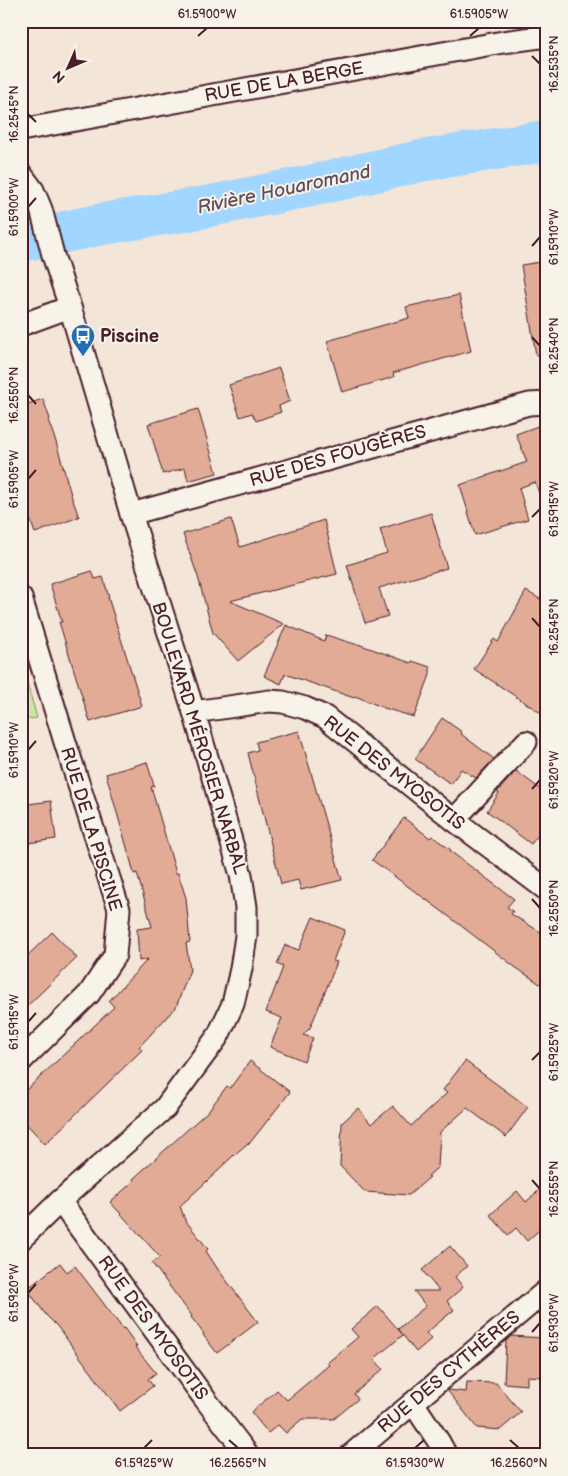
<svg xmlns="http://www.w3.org/2000/svg" width="568" height="1476" font-family="'Balsamiq Sans',sans-serif">
  <style>
    .green { fill: #c6eaa4; stroke: #888468 }
    .lines { fill: none; stroke-linecap: round; stroke-linejoin: round }
    .river { stroke: #a0d6ff; stroke-width: 42 }
    .building { fill: #e1ab96; stroke: #4a1f2b }
    .minor-casing { stroke: #4a1f2b; stroke-width: 25 }
    .minor { stroke: #f7f3e8; stroke-width: 21 }
    .ticks { fill: none; stroke: #4a1f2b; stroke-width: 2 }
    .labels { text-anchor: middle; dominant-baseline: central; stroke-width: 4; stroke-linejoin: round; paint-order: stroke }
    .street-label { font-size: 18px; fill: #4a1f2b; stroke: #f7f3e8 }
    .poi-label { font-size: 18px; font-weight: bold; fill: #4a1f2b; stroke: #f7f3e8; text-anchor: start }
    .water-label { font-size: 19px; font-style: italic; fill: #604d60; stroke: #f7f3e8 }
    .neatline { fill: none; stroke: #4a1f2b; stroke-width: 2 }
    .ticks-label { font-size: 12px; text-anchor: middle; fill: #4a1f2b }
  </style>
  <rect width="100%" height="100%" fill="#f3e5d8"/>
  <filter id="ink" filterUnits="userSpaceOnUse"><feTurbulence type="fractalNoise" baseFrequency=".02" numOctaves="2"/><feDisplacementMap in="SourceGraphic" scale="10" xChannelSelector="R" yChannelSelector="G"/><feConvolveMatrix kernelMatrix="1 2 1 2 8 2 1 2 1" color-interpolation-filters="sRGB"/></filter>
  <g filter="url(#ink)">
    <path class="green" d="M21,662L37,718L21,720Z"/>
    <g class="lines">
      <path class="river" d="M21,241L103,224L200,208L310,186L420,161L539,142L547,143"/>
    </g>
    <g class="building">
      <path d="M547,261V354L536,355L521,265Z"/>
      <path d="M459,295L471,351L393,373L394,377L342,392L327,341L409,318L406,307Z"/>
      <path d="M279,368L290,401L279,406L281,412L256,421L252,413L240,417L229,385Z"/>
      <path d="M43,399L50,419L48,420L56,442L72,498L79,517L35,533L21,494V406Z"/>
      <path d="M198,409L217,473L188,481L185,468L163,474L148,424Z"/>
      <path d="M538,426L547,450V510H545L535,482L519,488L528,519L475,535L460,485L527,462L516,434Z"/>
      <path d="M431,513L447,568L379,588L388,616L365,623L347,565L387,553L380,529Z"/>
      <path d="M231,519L240,547L324,520L337,574L230,601L284,624L238,661L213,633L198,577L183,534Z"/>
      <path d="M92,571L95,579L103,577L109,597H108L142,706L90,722L59,622H62L50,584Z"/>
      <path d="M526,591L547,603V717L474,669L494,639L498,642Z"/>
      <path d="M286,625L324,641L326,635L358,645V644L411,663L412,661L430,667V675L414,717L384,708L355,696L354,698L285,674L281,684L264,676Z"/>
      <path d="M442,718L462,732L461,734L494,759L476,778L461,769L451,784L415,759Z"/>
      <path d="M299,731L342,880L301,890L298,880L281,884L248,753L258,750L256,742Z"/>
      <path d="M147,762L154,786L151,787L176,873H178L186,898L190,942L186,943L190,970L176,1007L139,1047L142,1050L45,1144L21,1118V1095L114,1007L109,1001L148,959L139,961L137,929L152,927L137,873L134,874L131,862L106,774Z"/>
      <path d="M516,771L547,794V824L531,844L487,811L499,793L497,792Z"/>
      <path d="M51,801L56,839L21,844V805Z"/>
      <path d="M404,818L430,838L432,836L451,850L450,851L514,899L507,907L513,911L511,914L547,936V972L540,984L515,967L443,912L372,860Z"/>
      <path d="M313,917L345,930L333,961L337,962L327,987L310,1028L303,1035L313,1038L304,1061L270,1047L282,1018L266,1012L283,967L277,964L285,945L299,950Z"/>
      <path d="M52,932L77,958L21,1012V962Z"/>
      <path d="M250,1061L290,1092L249,1144L248,1143L233,1156L218,1170H219L180,1206L185,1220L208,1249L206,1251L217,1268L258,1322L217,1353L203,1335L204,1334L191,1317L192,1316L152,1263L160,1257L110,1202L134,1181L133,1179L208,1111L227,1086L230,1088Z"/>
      <path d="M465,1061L528,1107L506,1137L467,1108L440,1132L438,1167L428,1176L430,1177L409,1195L365,1192L340,1166L342,1123L358,1108L371,1124L393,1106L411,1126L447,1093L443,1090Z"/>
      <path d="M547,1183V1223L527,1241L516,1228L508,1235L490,1215L517,1191L526,1202Z"/>
      <path d="M450,1246L467,1266L455,1277L463,1287L447,1301L454,1310L426,1333L431,1339L416,1352L398,1329L426,1306L414,1291H439L422,1270Z"/>
      <path d="M60,1263L67,1272L75,1266L123,1329L124,1328L137,1346L135,1347L156,1373L148,1379L153,1386L120,1411L57,1326L46,1315L27,1289Z"/>
      <path d="M378,1306L403,1335L374,1359L383,1369L354,1394L358,1399L334,1419H302L286,1433L278,1425L268,1433L251,1412L277,1390L287,1400L329,1365L327,1363L358,1337L351,1329Z"/>
      <path d="M511,1336L544,1338L542,1377L527,1376V1385L504,1383L506,1341Z"/>
      <path d="M467,1382L496,1383L521,1412L500,1430L477,1428L447,1390L466,1392Z"/>
    </g>
    <g class="lines">
      <defs>
        <g id="minor">
          <path d="M21,130L503,42L547,36"/>
          <path d="M21,174L33,190L41,209L53,255L70,307L131,514L194,712L241,875L246,907V936L241,969L233,1004L218,1036L165,1108L60,1201L21,1239"/>
          <path d="M21,325L70,307"/>
          <path d="M131,514L529,404L547,403"/>
          <path d="M21,598L65,742L119,909L115,955L89,994L21,1061"/>
          <path d="M194,712L269,701L283,702L305,708L325,717L454,820L547,890"/>
          <path d="M454,820L526,742"/>
          <path d="M60,1201L205,1399L248,1455"/>
          <path d="M413,1403L439,1442L446,1455"/>
          <path d="M351,1455L547,1290"/>
        </g>
      </defs>
      <use href="#minor" class="minor-casing"/>
      <use href="#minor" class="minor"/>
    </g>
  </g>
  <path class="ticks" d="M198,36L207,28M470,36L479,28M532,56L540,64M28,114L36,122M28,207L36,198M532,246L540,237M532,337L540,346M28,395L36,404M28,479L36,470M532,517L540,509M532,618L540,627M28,750L36,741M532,789L540,780M532,899L540,908M28,1022L36,1013M532,1060L540,1052M532,1180L540,1189M28,1293L36,1284M532,1332L540,1323M229,1440L238,1448M510,1440L519,1448M144,1448L152,1440M415,1448L424,1440"/>
  <defs>
    <symbol id="bus-pin" viewBox="-11 -11 22 30"><path d="M0 17L-7.5 6A9.5 9.5 0 1 1 7.5 6Z" fill="#1f6fb2" stroke="#f7f3e8"/><path d="M-5-6H5V4H4V6H2V4H-2V6H-4V4H-5ZM-3.5-4V0h7V-4ZM-3.5 1.2v1.5H-2V1.2ZM2 1.2v1.5H3.5V1.2Z" fill="#fff"/></symbol>
  </defs>
  <g fill-rule="evenodd">
    <use href="#bus-pin" x="69" y="322" width="28" height="38"/>
  </g>
  <g class="labels">
    <g class="street-label">
      <text transform="translate(284 82) rotate(-10)">RUE DE LA BERGE</text>
      <text transform="translate(338 456) rotate(-16)">RUE DES FOUGÈRES</text>
      <text transform="translate(199 738) rotate(73)">BOULEVARD MÉROSIER NARBAL</text>
      <text transform="translate(394 773) rotate(38)">RUE DES MYOSOTIS</text>
      <text transform="translate(91 829) rotate(73)">RUE DE LA PISCINE</text>
      <text transform="translate(153 1328) rotate(54)">RUE DES MYOSOTIS</text>
      <text transform="translate(449 1372) rotate(-40)">RUE DES CYTHÈRES</text>
    </g>
    <g class="poi-label">
      <text x="100" y="336">Piscine</text>
    </g>
    <g class="water-label">
      <text transform="translate(284 190) rotate(-12)">Rivière Houaromand</text>
    </g>
  </g>
  <rect width="568" height="1476" fill="none" stroke="#f7f3e8" stroke-width="55"/>
  <g transform="translate(68 68) rotate(225)" stroke="#f7f3e8" stroke-width="4" paint-order="stroke">
  <path d="M0-4L9 19L0 12L-9 19Z" fill="#4a1f2b"/>
  <text y="-8" font-size="14" font-weight="bold" text-anchor="middle" fill="#4a1f2b">N</text>
  </g>
  <rect x="28" y="28" width="512" height="1420" class="neatline"/>
  <g class="ticks-label">
    <text x="207" y="18">61.5900°W</text>
    <text x="479" y="18">61.5905°W</text>
    <text transform="translate(554 64) rotate(-90)" y="4">16.2535°N</text>
    <text transform="translate(14 114) rotate(-90)" y="4">16.2545°N</text>
    <text transform="translate(14 207) rotate(-90)" y="4">61.5900°W</text>
    <text transform="translate(554 237) rotate(-90)" y="4">61.5910°W</text>
    <text transform="translate(554 346) rotate(-90)" y="4">16.2540°N</text>
    <text transform="translate(14 395) rotate(-90)" y="4">16.2550°N</text>
    <text transform="translate(14 479) rotate(-90)" y="4">61.5905°W</text>
    <text transform="translate(554 509) rotate(-90)" y="4">61.5915°W</text>
    <text transform="translate(554 627) rotate(-90)" y="4">16.2545°N</text>
    <text transform="translate(14 750) rotate(-90)" y="4">61.5910°W</text>
    <text transform="translate(554 780) rotate(-90)" y="4">61.5920°W</text>
    <text transform="translate(554 908) rotate(-90)" y="4">16.2550°N</text>
    <text transform="translate(14 1022) rotate(-90)" y="4">61.5915°W</text>
    <text transform="translate(554 1052) rotate(-90)" y="4">61.5925°W</text>
    <text transform="translate(554 1189) rotate(-90)" y="4">16.2555°N</text>
    <text transform="translate(14 1293) rotate(-90)" y="4">61.5920°W</text>
    <text transform="translate(554 1323) rotate(-90)" y="4">61.5930°W</text>
    <text x="144" y="1467">61.5925°W</text>
    <text x="238" y="1467">16.2565°N</text>
    <text x="415" y="1467">61.5930°W</text>
    <text x="519" y="1467">16.2560°N</text>
  </g>
</svg>
